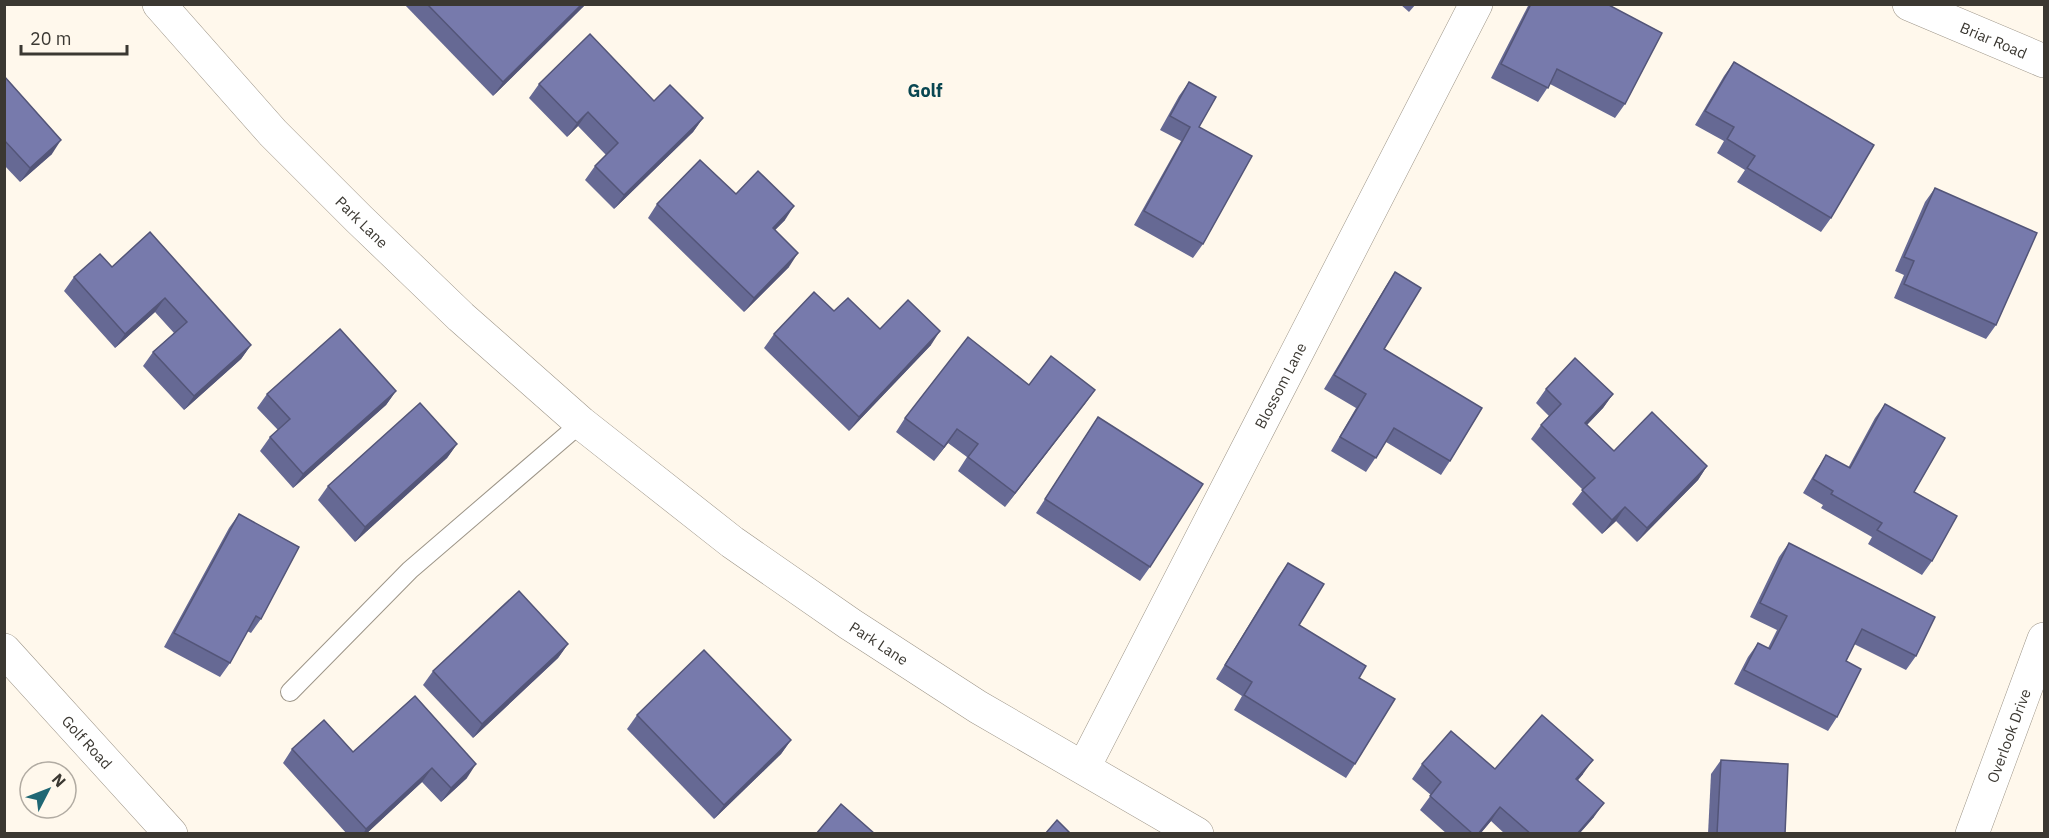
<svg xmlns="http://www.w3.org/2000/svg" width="2049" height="838" font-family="'IBM Plex Sans',sans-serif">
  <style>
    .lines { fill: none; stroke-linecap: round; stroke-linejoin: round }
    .lane-casing { stroke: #9d9588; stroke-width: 20 }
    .street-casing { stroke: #9d9588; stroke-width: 34 }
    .secondary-casing { stroke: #9d9588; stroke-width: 34 }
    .lane { stroke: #fff; stroke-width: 18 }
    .street { stroke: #fff; stroke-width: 33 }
    .secondary { stroke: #fff; stroke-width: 33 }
    .wall { fill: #666994 }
    .shaded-wall { fill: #535578 }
    .building { fill: #777aac; stroke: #535578; stroke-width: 1.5 }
    .labels { text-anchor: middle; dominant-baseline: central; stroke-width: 6; stroke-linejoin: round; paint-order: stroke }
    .street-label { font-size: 15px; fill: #3b3832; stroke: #fff8ec }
    .quarter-label { font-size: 18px; font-weight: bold; fill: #084651; stroke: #fff8ec }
  </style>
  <rect width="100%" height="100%" fill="#fff8ec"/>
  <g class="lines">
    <defs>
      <path id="lane" d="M290,692L410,570L581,423"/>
      <g id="street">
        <path id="s1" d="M159,4L273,133L359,219L461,317L581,423L732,542L850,624L978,707L1197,834"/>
        <path id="s2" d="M1909,4L2044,61"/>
        <path id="s3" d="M1084,767L1476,4"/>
        <path id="s4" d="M1972,834L2044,639"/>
      </g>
      <g id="secondary">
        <path id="s5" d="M4,650L171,834"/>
      </g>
    </defs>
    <use href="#lane" class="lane-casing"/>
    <use href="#street" class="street-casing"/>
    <use href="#secondary" class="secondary-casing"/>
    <use href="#lane" class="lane"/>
    <use href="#street" class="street"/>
    <use href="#secondary" class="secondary"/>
  </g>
  <g class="wall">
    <path d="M404,4H586L493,96Z"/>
    <path d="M1400,4H1416L1409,12Z"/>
    <path d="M1529,4H1607L1625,104L1615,118L1550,84L1538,102L1491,78Z"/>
    <path d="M1734,62L1831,218L1821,232L1737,182L1745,170L1717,153L1724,141L1695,125L1724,76Z"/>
    <path d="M4,76L52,154L20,182L4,165Z"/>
    <path d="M1189,82L1199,127L1203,244L1193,258L1134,225L1181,141L1160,130L1179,96Z"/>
    <path d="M539,84L654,101L703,118L693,132L614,209L585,180L595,166L606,155L578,126L567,137L529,98Z"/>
    <path d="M1935,188L1996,325L1986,339L1894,298L1904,275L1895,271L1925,202Z"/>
    <path d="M736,194L785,220L775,230L789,267L744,312L648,218L657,204Z"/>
    <path d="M112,267L251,345L241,359L184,410L143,366L153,352L174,333L155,312L115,348L64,291L74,277Z"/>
    <path d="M1395,272L1384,349L1450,461L1441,475L1386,442L1366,472L1331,451L1356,408L1324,389L1386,286Z"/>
    <path d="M834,311L880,329L931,345L849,431L764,348L774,334Z"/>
    <path d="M1029,385L1095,390L1005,507L958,471L967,457L948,443L934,461L896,432L905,418Z"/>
    <path d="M1546,389L1613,394L1603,408L1587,425L1614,451L1707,466L1698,480L1637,542L1616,521L1602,534L1572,504L1583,490L1531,439L1541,425L1549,416L1536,403Z"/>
    <path d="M396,391L386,405L293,488L260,451L270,437L278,430L257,408L267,394Z"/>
    <path d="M1885,404L1914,492L1932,561L1922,575L1868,544L1872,537L1821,508L1823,505L1803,493L1817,469L1826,455L1848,468L1875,418Z"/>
    <path d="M1098,417L1150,567L1140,581L1036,513Z"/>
    <path d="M457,444L447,458L355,542L318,500L328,486Z"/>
    <path d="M239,514L261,619L251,633L247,631L230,663L220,677L164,647L229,528Z"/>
    <path d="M1789,543L1916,656L1906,670L1854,644L1846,661L1837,717L1828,731L1734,684L1748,657L1758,643L1768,648L1777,630L1750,617L1779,557Z"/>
    <path d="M1288,563L1299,625L1359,678L1355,764L1346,778L1234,710L1242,696L1216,679L1278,577Z"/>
    <path d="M568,644L558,658L473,738L423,685L433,671Z"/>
    <path d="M415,696L467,778L441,802L422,782L366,834H347L283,763L292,749L353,752Z"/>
    <path d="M637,715L791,740L781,754L714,819L627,729Z"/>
    <path d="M1721,760L1785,834H1708L1711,774Z"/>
    <path d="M1422,764L1583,774L1578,780L1594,817L1579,834H1505L1491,821L1480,834H1447L1420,810L1431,795L1412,779Z"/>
  </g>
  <g class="shaded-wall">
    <path d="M582,4H586L493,96L503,82Z"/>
    <path d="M588,112L578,126L567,137L577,123Z"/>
    <path d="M703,118L693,132L614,209L624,195Z"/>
    <path d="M61,140L52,154L20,182L30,168Z"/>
    <path d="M794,206L785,220L763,242L773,228Z"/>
    <path d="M798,253L789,267L744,312L754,298Z"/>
    <path d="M165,298L155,312L115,348L125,334Z"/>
    <path d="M940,331L931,345L849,431L859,417Z"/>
    <path d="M251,345L241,359L184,410L194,396Z"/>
    <path d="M1095,390L1085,404L1005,507L1015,493Z"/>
    <path d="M396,391L386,405L293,488L303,474Z"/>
    <path d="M1613,394L1603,408L1575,437L1585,423Z"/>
    <path d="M957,429L948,443L934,461L944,447Z"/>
    <path d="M457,444L447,458L355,542L365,527Z"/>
    <path d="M1707,466L1698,480L1637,542L1647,528Z"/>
    <path d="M1625,507L1616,521L1602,534L1612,520Z"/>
    <path d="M568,644L558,658L473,738L482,724Z"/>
    <path d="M791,740L781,754L714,819L724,805Z"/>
    <path d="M1593,760L1583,774L1567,793L1576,779Z"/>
    <path d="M476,764L467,778L441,802L451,788Z"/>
    <path d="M432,768L422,782L366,834H363L366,829Z"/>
    <path d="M1604,803L1594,817L1579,834H1577Z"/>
    <path d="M1500,807L1491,821L1480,834H1478Z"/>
  </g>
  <g class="building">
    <path d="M427,4H582L503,82Z"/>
    <path d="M1531,4H1607L1662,33L1625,104L1557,69L1548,88L1501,64Z"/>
    <path d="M590,34L654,101L670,85L703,118L624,195L595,166L618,143L588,112L577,123L539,84Z"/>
    <path d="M1734,62L1874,145L1831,218L1747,168L1755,156L1727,139L1734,127L1705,111Z"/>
    <path d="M4,76L61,140L30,168L4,140Z"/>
    <path d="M1189,82L1216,97L1199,127L1252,156L1203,244L1144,211L1190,127L1170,116Z"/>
    <path d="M700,160L736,194L758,171L794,206L773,228L798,253L754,298L657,204Z"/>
    <path d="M1935,188L2037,233L1996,325L1904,284L1914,261L1904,257Z"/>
    <path d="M150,232L251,345L194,396L153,352L187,322L165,298L125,334L74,277L100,254L112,267Z"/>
    <path d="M1395,272L1421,288L1384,349L1482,408L1450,461L1394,428L1376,458L1340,437L1366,394L1334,375Z"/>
    <path d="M814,292L834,311L848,298L880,329L908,300L940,331L859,417L774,334Z"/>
    <path d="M340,329L396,391L303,474L270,437L290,419L267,394Z"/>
    <path d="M968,337L1029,385L1051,356L1095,390L1015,493L968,457L978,444L957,429L944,447L905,418Z"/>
    <path d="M1575,358L1613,394L1585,423L1614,451L1652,412L1707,466L1647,528L1625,507L1612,520L1582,490L1595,478L1541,425L1561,404L1546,389Z"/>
    <path d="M420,403L457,444L365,527L328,486Z"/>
    <path d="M1885,404L1945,438L1914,492L1957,516L1932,561L1877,530L1882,523L1831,494L1833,491L1813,479L1826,455L1850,468Z"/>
    <path d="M1098,417L1203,484L1150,567L1045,499Z"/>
    <path d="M239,514L299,547L261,619L256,616L230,663L174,633Z"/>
    <path d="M1789,543L1935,617L1916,656L1862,629L1846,661L1861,669L1837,717L1744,670L1758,643L1770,649L1787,616L1760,603Z"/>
    <path d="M1288,563L1324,584L1299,625L1366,666L1359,678L1395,699L1355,764L1244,695L1252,682L1225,665Z"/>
    <path d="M519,591L568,644L482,724L433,671Z"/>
    <path d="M704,650L791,740L724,805L637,715Z"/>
    <path d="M415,696L476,764L451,788L432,768L366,829L292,749L324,720L353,752Z"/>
    <path d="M1542,715L1593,760L1576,779L1604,803L1577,834H1531L1500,807L1478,834H1473L1430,796L1441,782L1422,764L1451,731L1495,769Z"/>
    <path d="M1721,760L1788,764L1785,834H1717Z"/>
    <path d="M841,804L875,834H816Z"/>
    <path d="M1057,820L1071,834H1045Z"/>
  </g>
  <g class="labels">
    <g class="street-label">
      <text stroke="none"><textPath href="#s2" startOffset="92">Briar Road</textPath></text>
      <text stroke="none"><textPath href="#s1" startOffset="298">Park Lane</textPath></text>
      <text stroke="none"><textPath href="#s3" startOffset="429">Blossom Lane</textPath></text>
      <text stroke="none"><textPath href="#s1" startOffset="966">Park Lane</textPath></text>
      <text stroke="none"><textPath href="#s4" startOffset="105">Overlook Drive</textPath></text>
      <text stroke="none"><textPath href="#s5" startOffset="124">Golf Road</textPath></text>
    </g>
    <g class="quarter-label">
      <text x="925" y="90">Golf</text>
    </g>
  </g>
  <rect width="2049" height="838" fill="none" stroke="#3b3832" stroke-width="12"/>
  <g transform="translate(48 790) rotate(48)"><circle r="28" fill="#fff8ec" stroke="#b1aba2" stroke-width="1.5"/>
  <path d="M0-4.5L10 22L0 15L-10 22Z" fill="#1f6774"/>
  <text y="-9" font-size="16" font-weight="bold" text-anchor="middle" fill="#3b3832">N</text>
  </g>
  <path d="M21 45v9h106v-9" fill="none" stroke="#3b3832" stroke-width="3"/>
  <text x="30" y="45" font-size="18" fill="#3b3832" stroke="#fff8ec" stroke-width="4.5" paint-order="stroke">20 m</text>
</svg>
